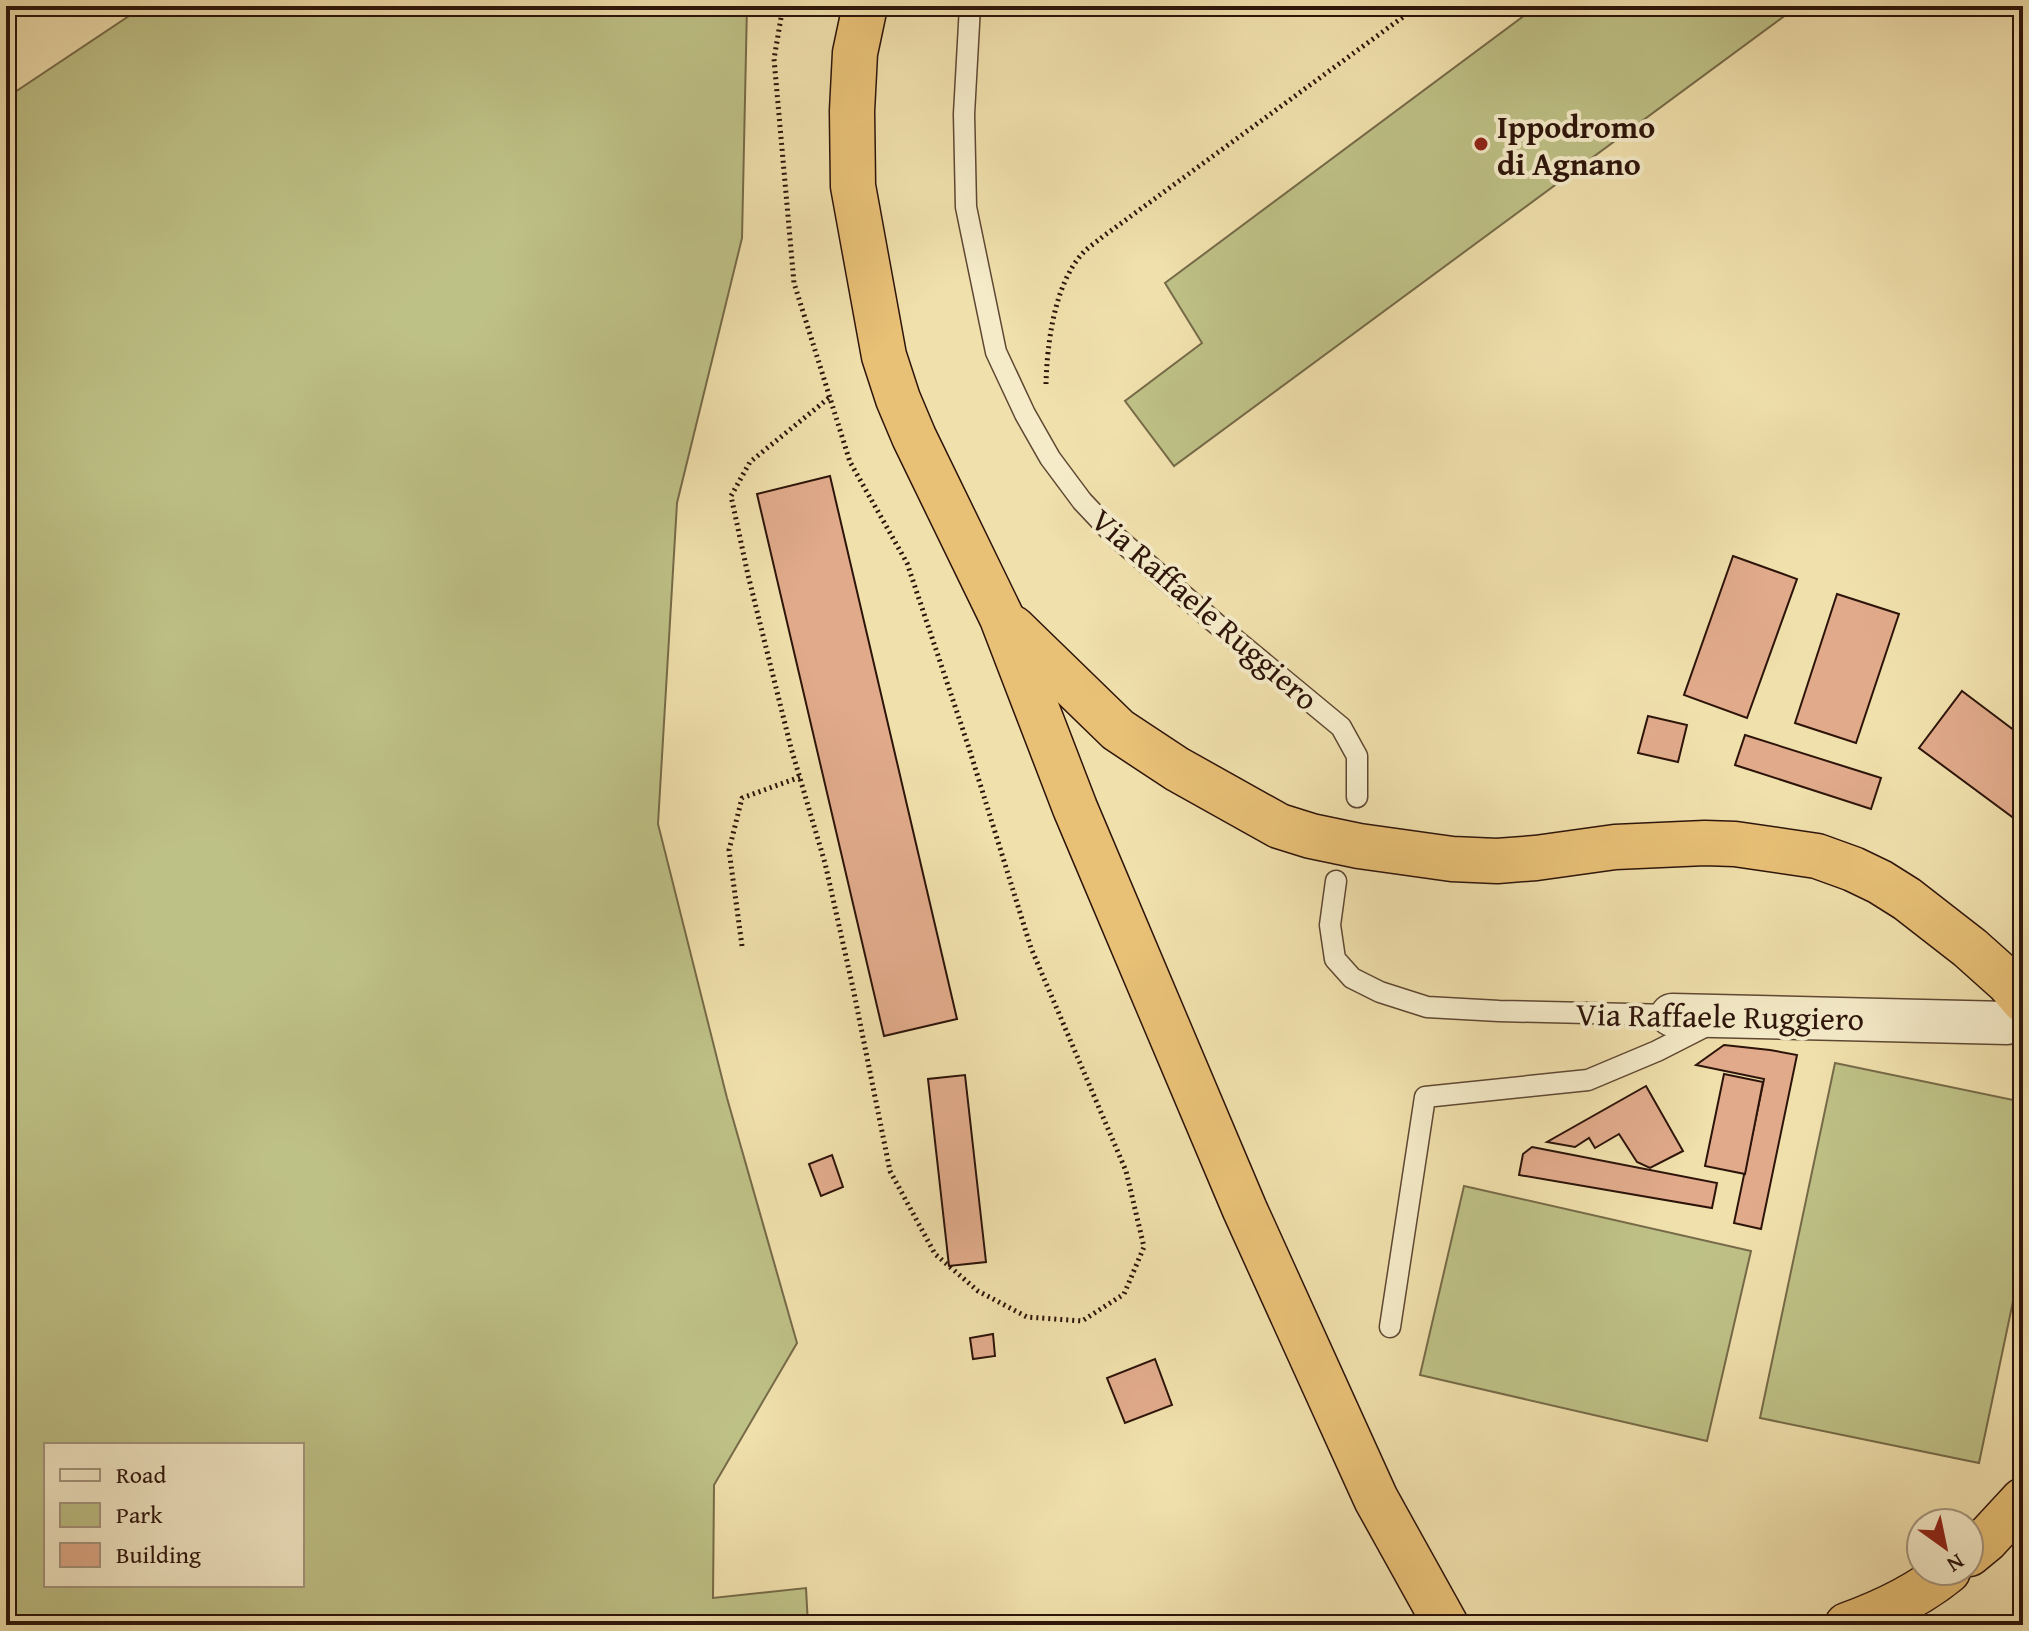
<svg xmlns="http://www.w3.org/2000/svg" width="2029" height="1631" font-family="'Gentium Book Plus',serif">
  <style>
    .green { fill: #bec186; stroke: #766a48; stroke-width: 2; fill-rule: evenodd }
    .building { fill: #e1ab8b; stroke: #2d140a; stroke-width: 2 }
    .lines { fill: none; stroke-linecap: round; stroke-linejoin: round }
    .service-casing { stroke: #5e4732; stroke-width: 23 }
    .minor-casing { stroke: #5e4732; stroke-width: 45 }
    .motorway-casing { stroke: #2d140a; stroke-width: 47 }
    .path { stroke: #2d140a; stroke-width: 5; stroke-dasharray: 2 4; stroke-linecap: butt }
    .service { stroke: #f5ebc9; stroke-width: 20 }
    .minor { stroke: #f5ebc9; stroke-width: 42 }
    .motorway { stroke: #e8c076; stroke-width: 44 }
    .poi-dot { fill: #8f2418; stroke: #f5ebc9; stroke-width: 3 }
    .labels { text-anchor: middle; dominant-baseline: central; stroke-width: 8; stroke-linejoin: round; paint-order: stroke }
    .poi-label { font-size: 32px; font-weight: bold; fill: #2d140a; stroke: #f5ebc9; text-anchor: start }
    .street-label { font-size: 32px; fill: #2d140a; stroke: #f5ebc9 }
  </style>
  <rect width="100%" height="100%" fill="#f0e0ac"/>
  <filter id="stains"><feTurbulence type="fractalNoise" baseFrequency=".0025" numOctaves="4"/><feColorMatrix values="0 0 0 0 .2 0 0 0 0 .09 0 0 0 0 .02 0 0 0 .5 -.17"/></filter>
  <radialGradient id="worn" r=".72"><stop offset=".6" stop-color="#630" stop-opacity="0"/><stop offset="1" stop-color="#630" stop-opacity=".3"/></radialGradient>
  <g class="green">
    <path d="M144,6H747L742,238L677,503L658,824L727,1098L797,1343L714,1485L713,1598L806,1588L808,1625H6V98ZM46,1445H302V1585H46Z"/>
    <path d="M1537,6H1798L1174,466L1125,401L1202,343L1165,283Z"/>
    <path d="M1835,1063L2023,1102V1254L1979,1463L1760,1418Z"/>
    <path d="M1464,1186L1751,1251L1707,1441L1420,1375Z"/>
  </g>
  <g class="building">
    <path d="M830,476L957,1019L884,1036L757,494Z"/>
    <path d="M1733,556L1797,579L1747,718L1684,695Z"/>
    <path d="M1837,594L1899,614L1856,743L1795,723Z"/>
    <path d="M1962,691L2023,737V825L1919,748Z"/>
    <path d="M1648,716L1687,725L1678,762L1638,753Z"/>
    <path d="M1745,735L1881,778L1871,809L1735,765Z"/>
    <path d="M1724,1045L1770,1050L1797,1055L1761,1229L1734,1223L1764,1079L1696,1065Z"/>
    <path d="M1724,1074L1763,1082L1745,1174L1705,1166Z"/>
    <path d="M965,1075L986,1262L949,1266L928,1079Z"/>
    <path d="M1646,1086L1683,1151L1650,1168L1637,1162L1619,1134L1595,1148L1589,1138L1575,1147L1547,1142Z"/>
    <path d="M1532,1147L1717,1183L1712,1208L1519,1175L1523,1154Z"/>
    <path d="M832,1155L843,1187L821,1196L809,1164Z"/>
    <path d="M993,1334L995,1356L973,1359L970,1338Z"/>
    <path d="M1155,1359L1172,1405L1125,1423L1107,1378Z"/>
  </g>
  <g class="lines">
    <defs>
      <g id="service">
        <path d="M970,6L964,114L966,207L996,352L1025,414L1050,458L1082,501L1115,536L1220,627L1341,727L1357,756V797"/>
        <path d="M1336,881L1330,925L1335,959L1352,978L1380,992L1427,1007L1499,1011L1672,1015"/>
        <path d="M1390,1327L1425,1097L1588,1080L1657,1051L1710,1024"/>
      </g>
      <path id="minor" d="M1672,1015L2007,1023"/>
      <g id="motorway">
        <path d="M865,6L855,53L852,111L853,186L884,356L898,399L914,437L1002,618L1075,808L1245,1210L1376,1499L1446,1625"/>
        <path d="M1013,628L1118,730L1177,769L1279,826L1311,836L1359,846L1452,859L1497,861L1536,858L1615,847L1705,843L1735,844L1817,856L1853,869L1880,882L1907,899L1970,948L2008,982L2023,1000"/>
        <path d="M1969,1554L1986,1540L2023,1500"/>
        <path d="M1847,1625C1883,1612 1919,1595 1948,1571"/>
      </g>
    </defs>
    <use href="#service" class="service-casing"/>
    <use href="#minor" class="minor-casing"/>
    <use href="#motorway" class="motorway-casing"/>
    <g class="path">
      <path d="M783,6L774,59L794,283L850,462L907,563L968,745L1031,948L1126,1171L1144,1247L1124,1294L1082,1321L1027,1317L978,1291L935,1254L890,1171L853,988L825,863L791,748L748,575L731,496L750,462L830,397"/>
      <path d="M1046,384C1047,345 1054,285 1082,254C1087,248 1095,243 1101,238L1418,6"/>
      <path d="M742,946L729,850L742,798L800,777"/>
    </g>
    <use href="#service" class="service"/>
    <use href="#minor" class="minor"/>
    <use href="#motorway" class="motorway"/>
  </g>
  <circle class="poi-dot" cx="1481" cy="144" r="8"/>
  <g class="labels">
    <g class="poi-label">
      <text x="1497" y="126">Ippodromo<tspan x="1497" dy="37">di Agnano</tspan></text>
    </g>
    <g class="street-label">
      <text transform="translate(1205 609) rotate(41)">Via Raffaele Ruggiero</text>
      <text transform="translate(1720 1016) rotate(1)">Via Raffaele Ruggiero</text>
    </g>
  </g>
  <rect width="2029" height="1631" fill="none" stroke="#f0e0ac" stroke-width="32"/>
  <rect x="8" y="8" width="2013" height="1615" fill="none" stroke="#2d140a" stroke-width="4"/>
  <rect x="16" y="16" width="1997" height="1599" fill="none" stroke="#2d140a" stroke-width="2"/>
  <rect x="44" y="1443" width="260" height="144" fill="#f5ebc9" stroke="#a5957d" stroke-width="2"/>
  <rect x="60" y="1469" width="40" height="12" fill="#f5ebc9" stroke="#a5957d" stroke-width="2"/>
  <text x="116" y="1483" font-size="24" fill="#2d140a">Road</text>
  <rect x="60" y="1503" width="40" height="24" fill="#bec186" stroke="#a5957d" stroke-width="2"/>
  <text x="116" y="1523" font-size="24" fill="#2d140a">Park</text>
  <rect x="60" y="1543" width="40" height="24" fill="#e1ab8b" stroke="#a5957d" stroke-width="2"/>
  <text x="116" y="1563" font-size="24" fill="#2d140a">Building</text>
  <g transform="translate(1945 1547) rotate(147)"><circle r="38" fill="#f5ebc9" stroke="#a5957d" stroke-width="2"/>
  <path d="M0-6L14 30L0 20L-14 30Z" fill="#8f2418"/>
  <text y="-12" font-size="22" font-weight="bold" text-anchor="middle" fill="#2d140a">N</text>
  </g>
  <rect width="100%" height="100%" filter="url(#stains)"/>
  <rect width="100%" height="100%" fill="url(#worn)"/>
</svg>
